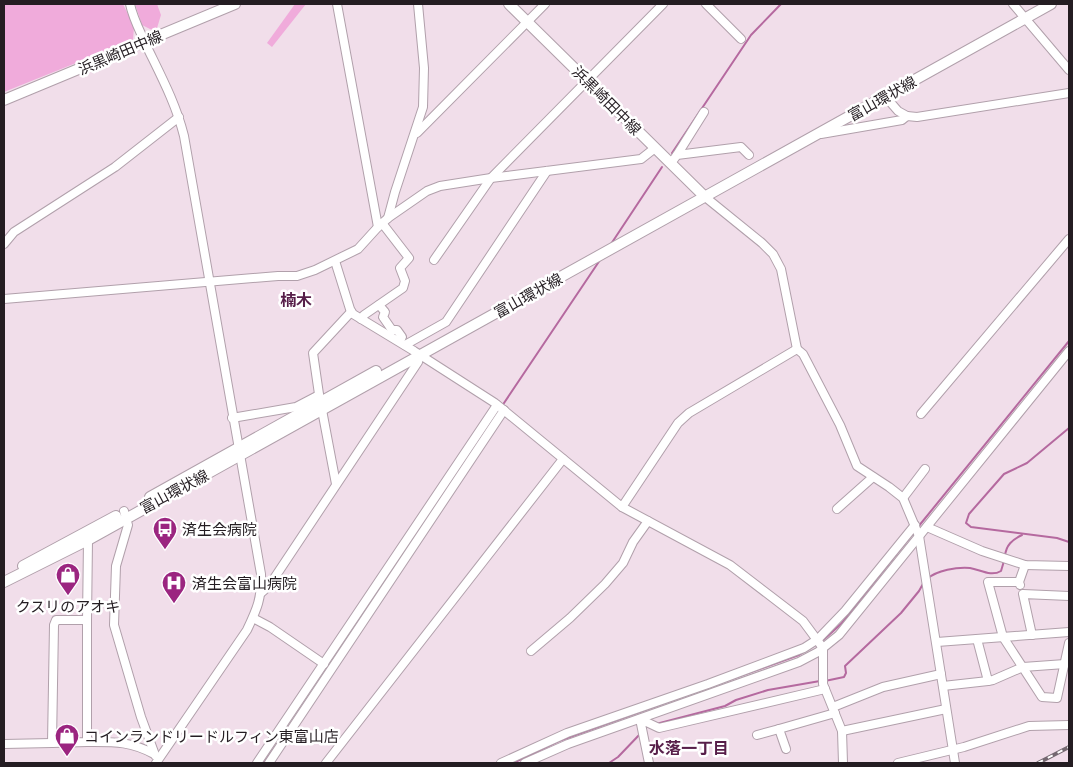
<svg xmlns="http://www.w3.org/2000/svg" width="1073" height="767" font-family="'Golos Text','Noto Sans JP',sans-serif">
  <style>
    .green { fill: #f0abdb }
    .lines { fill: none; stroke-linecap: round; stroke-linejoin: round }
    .stream { stroke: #b5699f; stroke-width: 2 }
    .minor-casing { stroke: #b1a0ab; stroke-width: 10 }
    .major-casing { stroke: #b1a0ab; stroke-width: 12 }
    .minor { stroke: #fff; stroke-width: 8 }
    .major { stroke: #fff; stroke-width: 10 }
    .rail-casing { stroke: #746870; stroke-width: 4 }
    .rail { stroke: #fff; stroke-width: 2; stroke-dasharray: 5.5; stroke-linecap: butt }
    .labels { text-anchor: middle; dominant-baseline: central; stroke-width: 5; stroke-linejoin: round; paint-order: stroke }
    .street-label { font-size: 15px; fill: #241d22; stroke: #fff }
    .poi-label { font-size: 15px; fill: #241d22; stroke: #fff; text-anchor: start }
    .neighbourhood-label { font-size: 16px; font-weight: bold; fill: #571e49; stroke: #fff }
  </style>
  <rect width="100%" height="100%" fill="#f1deea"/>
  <g class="green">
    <path d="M4,4H123L134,27L133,40L4,92Z"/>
    <path d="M135,4H157L161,15L157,28L152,30L142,25Z"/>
    <path d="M295,4H306L272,47L267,43Z"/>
  </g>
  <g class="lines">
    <g class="stream">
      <path d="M672,153L751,35L781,4"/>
      <path d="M611,244L662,167"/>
      <path d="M502,406L600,260"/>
      <path d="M1069,428L1027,463L1004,474L969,514L966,523L971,527L1057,538L1069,542"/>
      <path d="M918,527L1069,341"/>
      <path d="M1005,556C1006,545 1012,540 1022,535"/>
      <path d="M927,579C937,570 957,567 970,568C981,570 991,577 1001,571L1004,561"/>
      <path d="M821,642L841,624L915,531"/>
      <path d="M825,681L844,677L846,673L845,666L901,613L919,591L924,582"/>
      <path d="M656,724L725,706L736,700L768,690L820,681"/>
      <path d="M264,763L275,747"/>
      <path d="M513,763L559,741L799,655L817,644"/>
      <path d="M609,763L618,757L641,733"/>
    </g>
    <defs>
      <g id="minor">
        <path d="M130,4C133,19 141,33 147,47C161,76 176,104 184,136L261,574C262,598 257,609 247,630L156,763"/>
        <path d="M337,4L378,227"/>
        <path d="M706,4L741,39"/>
        <path d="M1013,4L1069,70"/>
        <path d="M885,96L898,111L907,116"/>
        <path d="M417,133L545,4"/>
        <path d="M821,134L902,120L907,116L917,117L1069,93"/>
        <path d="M677,155L704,112"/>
        <path d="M671,163L677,155L741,147L749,155"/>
        <path d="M704,196L762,243L773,254L781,269L797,349"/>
        <path d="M388,218L395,192L423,107L424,68L418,4"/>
        <path d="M4,244L14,232L115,167L179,117"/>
        <path d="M434,260L491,178L663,4"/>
        <path d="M335,261L350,309L353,314L414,351L495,403L622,507L730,565L803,621L823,648V684L842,731L843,763"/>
        <path d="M4,299L278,276H297L315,270L358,249L378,227L388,218L427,191L440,186L491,178L641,159L655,148"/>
        <path d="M379,305L385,312L383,317L392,330H397L402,337L399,341"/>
        <path d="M361,319L364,315L403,288L405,281L400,268L409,258L382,223"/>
        <path d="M405,345L446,322L547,171"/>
        <path d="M320,401L313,353L351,312"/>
        <path d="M322,410L336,484"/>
        <path d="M921,414L1069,239"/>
        <path d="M232,418L296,407L319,395"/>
        <path d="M903,498L925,469"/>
        <path d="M622,507L678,423L689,413L797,349L803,354L840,425L857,466L889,487L903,498L919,536L955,763"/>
        <path d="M837,509L873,477"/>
        <path d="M124,511L128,525L116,566L114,625L141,717L155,755"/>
        <path d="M927,527L982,551L1025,565L1069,566"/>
        <path d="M1019,582H988L1003,637L1042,697L1057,698L1069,643"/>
        <path d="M1020,585L1019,582L1025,565"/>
        <path d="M261,593L269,586L418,362L420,354"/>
        <path d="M253,618L270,627L324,664"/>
        <path d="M87,620L88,540"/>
        <path d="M1032,635L1023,594L1069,596"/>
        <path d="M977,639L988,681L993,680L1023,667L1065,664"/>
        <path d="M937,642L1069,632"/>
        <path d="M531,651L570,618L605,584L623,563L633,542L648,521"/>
        <path d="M943,686L988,681"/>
        <path d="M833,707L883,687L941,674"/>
        <path d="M842,731L946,709"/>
        <path d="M757,735L779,729"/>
        <path d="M87,742L52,743L54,625L56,620H87V742C114,742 130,741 154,754"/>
        <path d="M4,744L52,743"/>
        <path d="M786,749L779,729L835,713"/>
        <path d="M257,763L497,405"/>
        <path d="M269,763L504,410"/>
        <path d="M326,763L563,459"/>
        <path d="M501,763L567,733L708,684L804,648L818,639L845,611L915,525"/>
        <path d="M525,763L568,744L799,662L818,652L839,635L1069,351"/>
        <path d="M649,763L640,719L659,728L825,689"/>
        <path d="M898,763L964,747L1029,726L1069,725"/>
      </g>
      <g id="major">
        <path d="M509,4L704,196"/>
        <path d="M4,100L235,4"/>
        <path d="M150,497L376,371"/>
        <path d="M23,566L116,516"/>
        <path d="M4,582L88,540L1051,4"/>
      </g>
    </defs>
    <use href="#minor" class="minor-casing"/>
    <use href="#major" class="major-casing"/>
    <use href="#minor" class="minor"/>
    <use href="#major" class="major"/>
    <defs>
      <path id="rail" d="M1038,763L1069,747"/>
    </defs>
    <use href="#rail" class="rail-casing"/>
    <use href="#rail" class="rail"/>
  </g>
  <defs>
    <symbol id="bus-pin" viewBox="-11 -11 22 30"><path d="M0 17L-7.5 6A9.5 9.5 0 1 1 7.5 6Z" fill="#9b2580" stroke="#fff"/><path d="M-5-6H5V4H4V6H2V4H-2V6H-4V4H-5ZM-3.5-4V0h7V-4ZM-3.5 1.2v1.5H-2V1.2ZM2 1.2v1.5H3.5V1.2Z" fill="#fff"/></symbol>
    <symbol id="shop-pin" viewBox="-11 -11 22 30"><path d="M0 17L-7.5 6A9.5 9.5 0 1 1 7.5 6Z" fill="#9b2580" stroke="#fff"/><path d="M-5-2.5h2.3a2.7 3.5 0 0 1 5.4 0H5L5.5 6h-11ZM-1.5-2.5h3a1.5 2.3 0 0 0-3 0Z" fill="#fff"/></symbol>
    <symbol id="hospital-pin" viewBox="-11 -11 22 30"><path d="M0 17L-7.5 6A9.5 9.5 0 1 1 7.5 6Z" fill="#9b2580" stroke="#fff"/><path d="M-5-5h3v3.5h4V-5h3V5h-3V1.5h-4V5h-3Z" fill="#fff"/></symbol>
  </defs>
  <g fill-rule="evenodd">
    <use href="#bus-pin" x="151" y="515" width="28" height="38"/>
    <use href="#shop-pin" x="54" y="561" width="28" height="38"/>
    <use href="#hospital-pin" x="160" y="569" width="28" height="38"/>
    <use href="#shop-pin" x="53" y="722" width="28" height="38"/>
  </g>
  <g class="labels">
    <g class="street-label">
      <text transform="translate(120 52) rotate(-23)">浜黒崎田中線</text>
      <text transform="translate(882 98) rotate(-29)">富山環状線</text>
      <text transform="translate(607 100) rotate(45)">浜黒崎田中線</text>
      <text transform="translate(528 295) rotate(-29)">富山環状線</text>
      <text transform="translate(174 491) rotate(-28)">富山環状線</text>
    </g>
    <g class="poi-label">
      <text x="182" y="529">済生会病院</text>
      <text x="192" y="583">済生会富山病院</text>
      <text x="68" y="606" text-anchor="middle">クスリのアオキ</text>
      <text x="84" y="736">コインランドリードルフィン東富山店</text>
    </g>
    <g class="neighbourhood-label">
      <text x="296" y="300">楠木</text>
      <text x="689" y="748">水落一丁目</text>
    </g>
  </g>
  <rect width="1073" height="767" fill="none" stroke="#241d22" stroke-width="10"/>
</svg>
